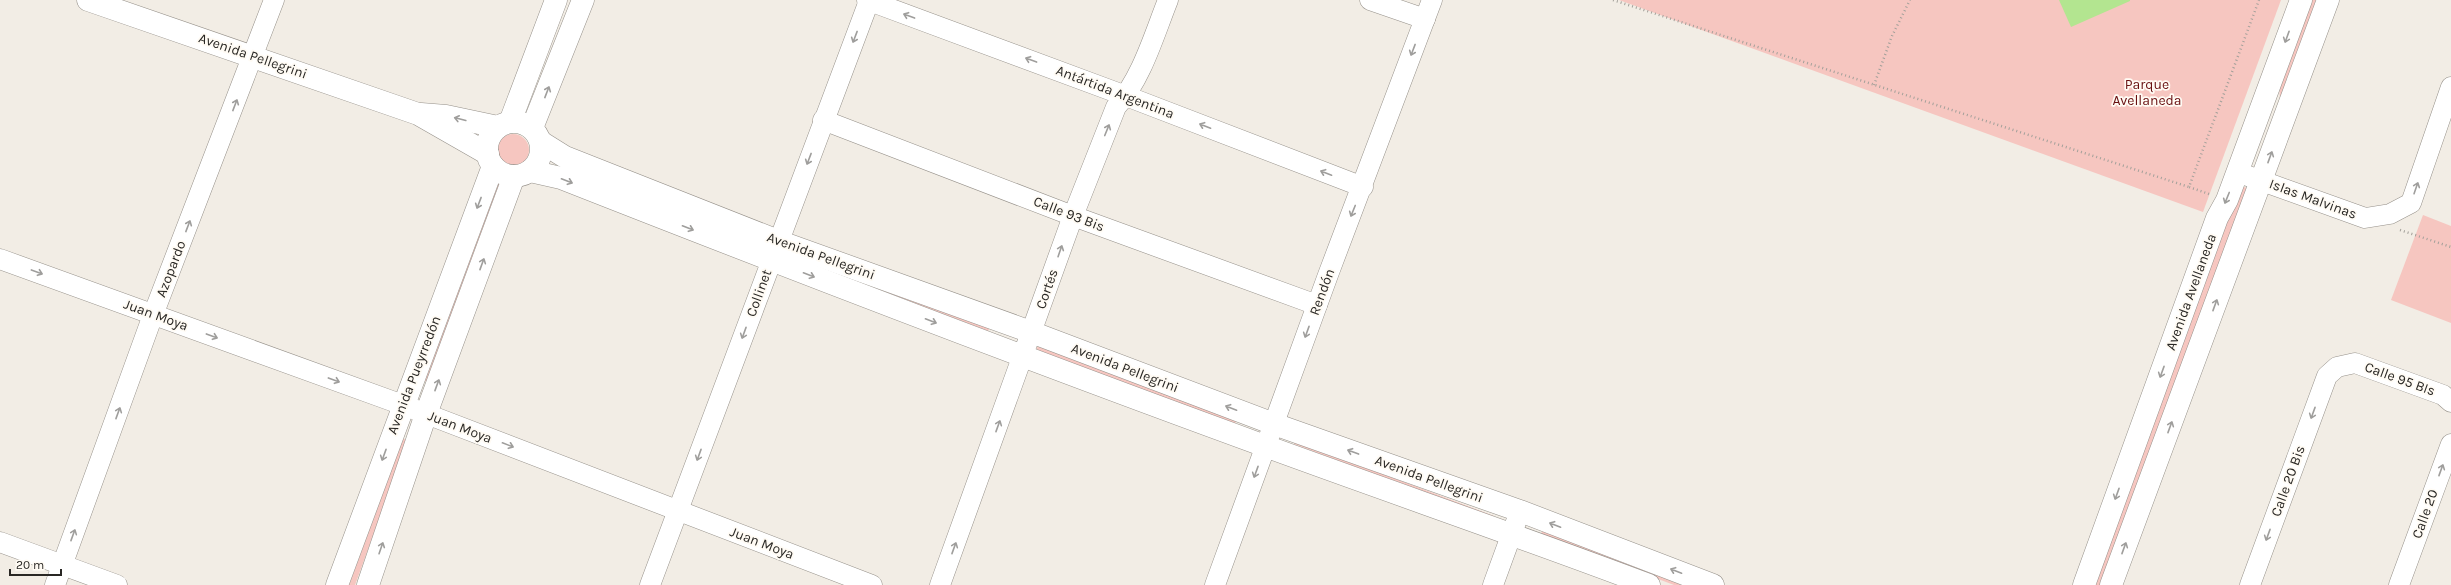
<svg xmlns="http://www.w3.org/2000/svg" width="2451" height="585" font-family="Karla,sans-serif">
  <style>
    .green { fill: #f6c6c0 }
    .water { fill: #b3e590 }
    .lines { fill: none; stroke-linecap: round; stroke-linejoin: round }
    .minor-casing { stroke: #96918a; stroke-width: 21 }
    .secondary-casing { stroke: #96918a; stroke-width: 23 }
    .path { stroke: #a3a09a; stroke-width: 2.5; stroke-dasharray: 1 3; stroke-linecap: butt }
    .minor { stroke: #fff; stroke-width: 20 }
    .secondary { stroke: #fff; stroke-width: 22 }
    .oneway { stroke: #9f9e9c }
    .labels { text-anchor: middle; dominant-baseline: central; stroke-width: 3.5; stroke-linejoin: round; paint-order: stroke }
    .street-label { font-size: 14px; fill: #292724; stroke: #fffbf4 }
    .park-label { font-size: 14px; fill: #680f10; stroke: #fffbf4 }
  </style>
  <rect width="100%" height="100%" fill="#f2ede5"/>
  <g class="green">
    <path d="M1619,0H2281L2203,212Z"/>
    <path d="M2308,0H2320L2280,101L2279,80Z"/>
    <circle cx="513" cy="150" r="16"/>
    <path d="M499,181L503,183L429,383L425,381Z"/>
    <path d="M2240,185L2251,190L2105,585H2092Z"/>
    <path d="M2423,215L2451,226V323L2391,300Z"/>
    <path d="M790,256L990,328L988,331Z"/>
    <path d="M1038,346L1236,421L1235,424L1036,350Z"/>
    <path d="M403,439L408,440L355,585H349Z"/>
    <path d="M1295,441L1494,516L1492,519L1294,444Z"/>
    <path d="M1542,531L1685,585H1674L1541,535Z"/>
  </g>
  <path class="water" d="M2059,0H2130V1L2071,27Z"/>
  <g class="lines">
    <defs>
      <g id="minor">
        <path d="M867,0L1126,96L1363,187"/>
        <path d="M1370,0L1425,19"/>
        <path d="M823,120L1073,216L1317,305"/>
        <path d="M2237,172L2365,218L2390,214L2411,203L2451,87"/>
        <path d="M0,259L403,405L872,585"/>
        <path d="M0,542L117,585"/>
        <path d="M55,585L153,315L274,0"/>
        <path d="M650,585L869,1"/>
        <path d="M940,585L1073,216L1116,107C1142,78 1154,35 1168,0"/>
        <path d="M1215,585L1328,275L1432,0"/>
        <path d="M1493,585L1520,511"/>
        <path d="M2250,585L2327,376L2337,367L2355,363L2443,395L2451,402"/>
        <path d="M2399,585L2451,444"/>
      </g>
      <g id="secondary">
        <path d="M88,0L418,114L488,154"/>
        <path d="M421,114L446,116L498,127"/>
        <circle cx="514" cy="149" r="27"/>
        <path d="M510,122L556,0"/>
        <path d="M532,128L583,0"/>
        <path d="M541,142L565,157L778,241L1031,332L1274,424L1520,511L1713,585"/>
        <path d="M530,171L561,178C795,270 1029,360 1265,446C1393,493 1522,537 1649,585"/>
        <path d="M337,585L493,166"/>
        <path d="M368,585L426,414L514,176"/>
        <path d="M2084,585L2217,218L2227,200L2301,0"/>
        <path d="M2111,585L2328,0"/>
      </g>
    </defs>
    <use href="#minor" class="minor-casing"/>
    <use href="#secondary" class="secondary-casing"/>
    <g class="path">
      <path d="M1613,0L2189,187"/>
      <path d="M1874,85L1892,36L1910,0"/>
      <path d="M2209,194L2189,187L2259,0"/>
      <path d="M2400,230L2451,247"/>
    </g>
    <use href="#minor" class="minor"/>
    <use href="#secondary" class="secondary"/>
  </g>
  <defs><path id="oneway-shaft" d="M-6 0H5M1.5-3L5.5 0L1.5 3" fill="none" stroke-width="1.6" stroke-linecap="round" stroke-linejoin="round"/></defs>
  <g class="oneway">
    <use href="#oneway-shaft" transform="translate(909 16) rotate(-160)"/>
    <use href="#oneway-shaft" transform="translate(855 37) rotate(111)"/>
    <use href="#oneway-shaft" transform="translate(2287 37) rotate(110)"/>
    <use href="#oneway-shaft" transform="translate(1413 50) rotate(111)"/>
    <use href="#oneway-shaft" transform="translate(1031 60) rotate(-160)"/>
    <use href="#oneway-shaft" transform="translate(547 92) rotate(-69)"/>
    <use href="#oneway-shaft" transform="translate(235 105) rotate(-69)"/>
    <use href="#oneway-shaft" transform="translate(460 119) rotate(-166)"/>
    <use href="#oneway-shaft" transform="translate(1205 126) rotate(-159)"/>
    <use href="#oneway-shaft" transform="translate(1107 130) rotate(-68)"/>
    <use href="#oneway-shaft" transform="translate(2270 157) rotate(-70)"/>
    <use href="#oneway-shaft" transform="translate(809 159) rotate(111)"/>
    <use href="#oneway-shaft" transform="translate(1326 173) rotate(-159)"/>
    <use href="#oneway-shaft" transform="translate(567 181) rotate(21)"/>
    <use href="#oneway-shaft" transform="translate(2416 188) rotate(-71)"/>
    <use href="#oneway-shaft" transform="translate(2227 198) rotate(112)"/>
    <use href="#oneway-shaft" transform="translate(479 203) rotate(111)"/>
    <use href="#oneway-shaft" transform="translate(1353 211) rotate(112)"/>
    <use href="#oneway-shaft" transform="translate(188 226) rotate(-69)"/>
    <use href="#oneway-shaft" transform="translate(688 228) rotate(21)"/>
    <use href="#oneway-shaft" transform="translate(1060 251) rotate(-71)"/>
    <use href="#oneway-shaft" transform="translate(482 264) rotate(-70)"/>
    <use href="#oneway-shaft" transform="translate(37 272) rotate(20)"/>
    <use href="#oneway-shaft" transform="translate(809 275) rotate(21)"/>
    <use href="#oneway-shaft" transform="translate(2215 305) rotate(-70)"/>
    <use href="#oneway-shaft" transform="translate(931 321) rotate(21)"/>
    <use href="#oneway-shaft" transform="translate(1307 332) rotate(110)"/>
    <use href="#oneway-shaft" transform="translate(744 333) rotate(110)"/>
    <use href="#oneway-shaft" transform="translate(212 336) rotate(20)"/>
    <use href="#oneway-shaft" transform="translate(2162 372) rotate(110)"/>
    <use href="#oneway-shaft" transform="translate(334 380) rotate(20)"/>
    <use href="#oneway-shaft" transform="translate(437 385) rotate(-70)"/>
    <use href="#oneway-shaft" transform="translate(1231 408) rotate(-159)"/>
    <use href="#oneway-shaft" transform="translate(118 413) rotate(-70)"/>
    <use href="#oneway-shaft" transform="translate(2313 413) rotate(110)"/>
    <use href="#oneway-shaft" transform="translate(998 426) rotate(-70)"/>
    <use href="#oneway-shaft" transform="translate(2170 427) rotate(-70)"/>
    <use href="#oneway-shaft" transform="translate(508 445) rotate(21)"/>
    <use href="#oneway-shaft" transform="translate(1353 452) rotate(-160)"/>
    <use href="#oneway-shaft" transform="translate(384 455) rotate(110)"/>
    <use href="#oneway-shaft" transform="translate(699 455) rotate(110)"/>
    <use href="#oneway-shaft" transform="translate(2441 470) rotate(-70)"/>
    <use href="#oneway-shaft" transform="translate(1256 472) rotate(110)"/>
    <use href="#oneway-shaft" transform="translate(2117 494) rotate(110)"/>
    <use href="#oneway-shaft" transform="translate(1555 525) rotate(-159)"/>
    <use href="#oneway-shaft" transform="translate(73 535) rotate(-70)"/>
    <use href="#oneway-shaft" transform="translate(2268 535) rotate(110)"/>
    <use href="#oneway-shaft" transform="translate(381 548) rotate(-71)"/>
    <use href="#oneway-shaft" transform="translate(954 548) rotate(-70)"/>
    <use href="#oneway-shaft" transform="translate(2124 548) rotate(-70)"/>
    <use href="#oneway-shaft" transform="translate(1676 571) rotate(-159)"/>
  </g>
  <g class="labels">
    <g class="street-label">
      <text transform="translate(253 56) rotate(19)">Avenida Pellegrini</text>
      <text transform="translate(1115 92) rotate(21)">Antártida Argentina</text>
      <text transform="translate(2313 199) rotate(20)">Islas Malvinas</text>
      <text transform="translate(1069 214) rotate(21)">Calle 93 Bis</text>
      <text transform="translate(821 256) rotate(20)">Avenida Pellegrini</text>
      <text transform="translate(171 269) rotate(-69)">Azopardo</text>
      <text transform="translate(1047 289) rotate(-71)">Cortés</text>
      <text transform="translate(1322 292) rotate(-70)">Rendón</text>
      <text transform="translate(2191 292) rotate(-70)">Avenida Avellaneda</text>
      <text transform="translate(759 293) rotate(-70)">Collinet</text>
      <text transform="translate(156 315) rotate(20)">Juan Moya</text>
      <text transform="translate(1125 368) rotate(21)">Avenida Pellegrini</text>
      <text transform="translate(414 375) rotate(-69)">Avenida Pueyrredón</text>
      <text transform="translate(2400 379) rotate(20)">Calle 95 BIs</text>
      <text transform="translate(460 427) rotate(21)">Juan Moya</text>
      <text transform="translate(1429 479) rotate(20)">Avenida Pellegrini</text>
      <text transform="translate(2288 481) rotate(-70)">Calle 20 Bis</text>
      <text transform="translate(2425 514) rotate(-70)">Calle 20</text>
      <text transform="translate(762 543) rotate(21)">Juan Moya</text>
    </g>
    <g class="park-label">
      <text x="2147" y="84">Parque<tspan x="2147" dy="16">Avellaneda</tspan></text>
    </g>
  </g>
  <path d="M10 569v6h51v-6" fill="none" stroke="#292724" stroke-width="2"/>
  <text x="16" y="569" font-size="12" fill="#292724" stroke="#fffbf4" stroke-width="3" paint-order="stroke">20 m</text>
</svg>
